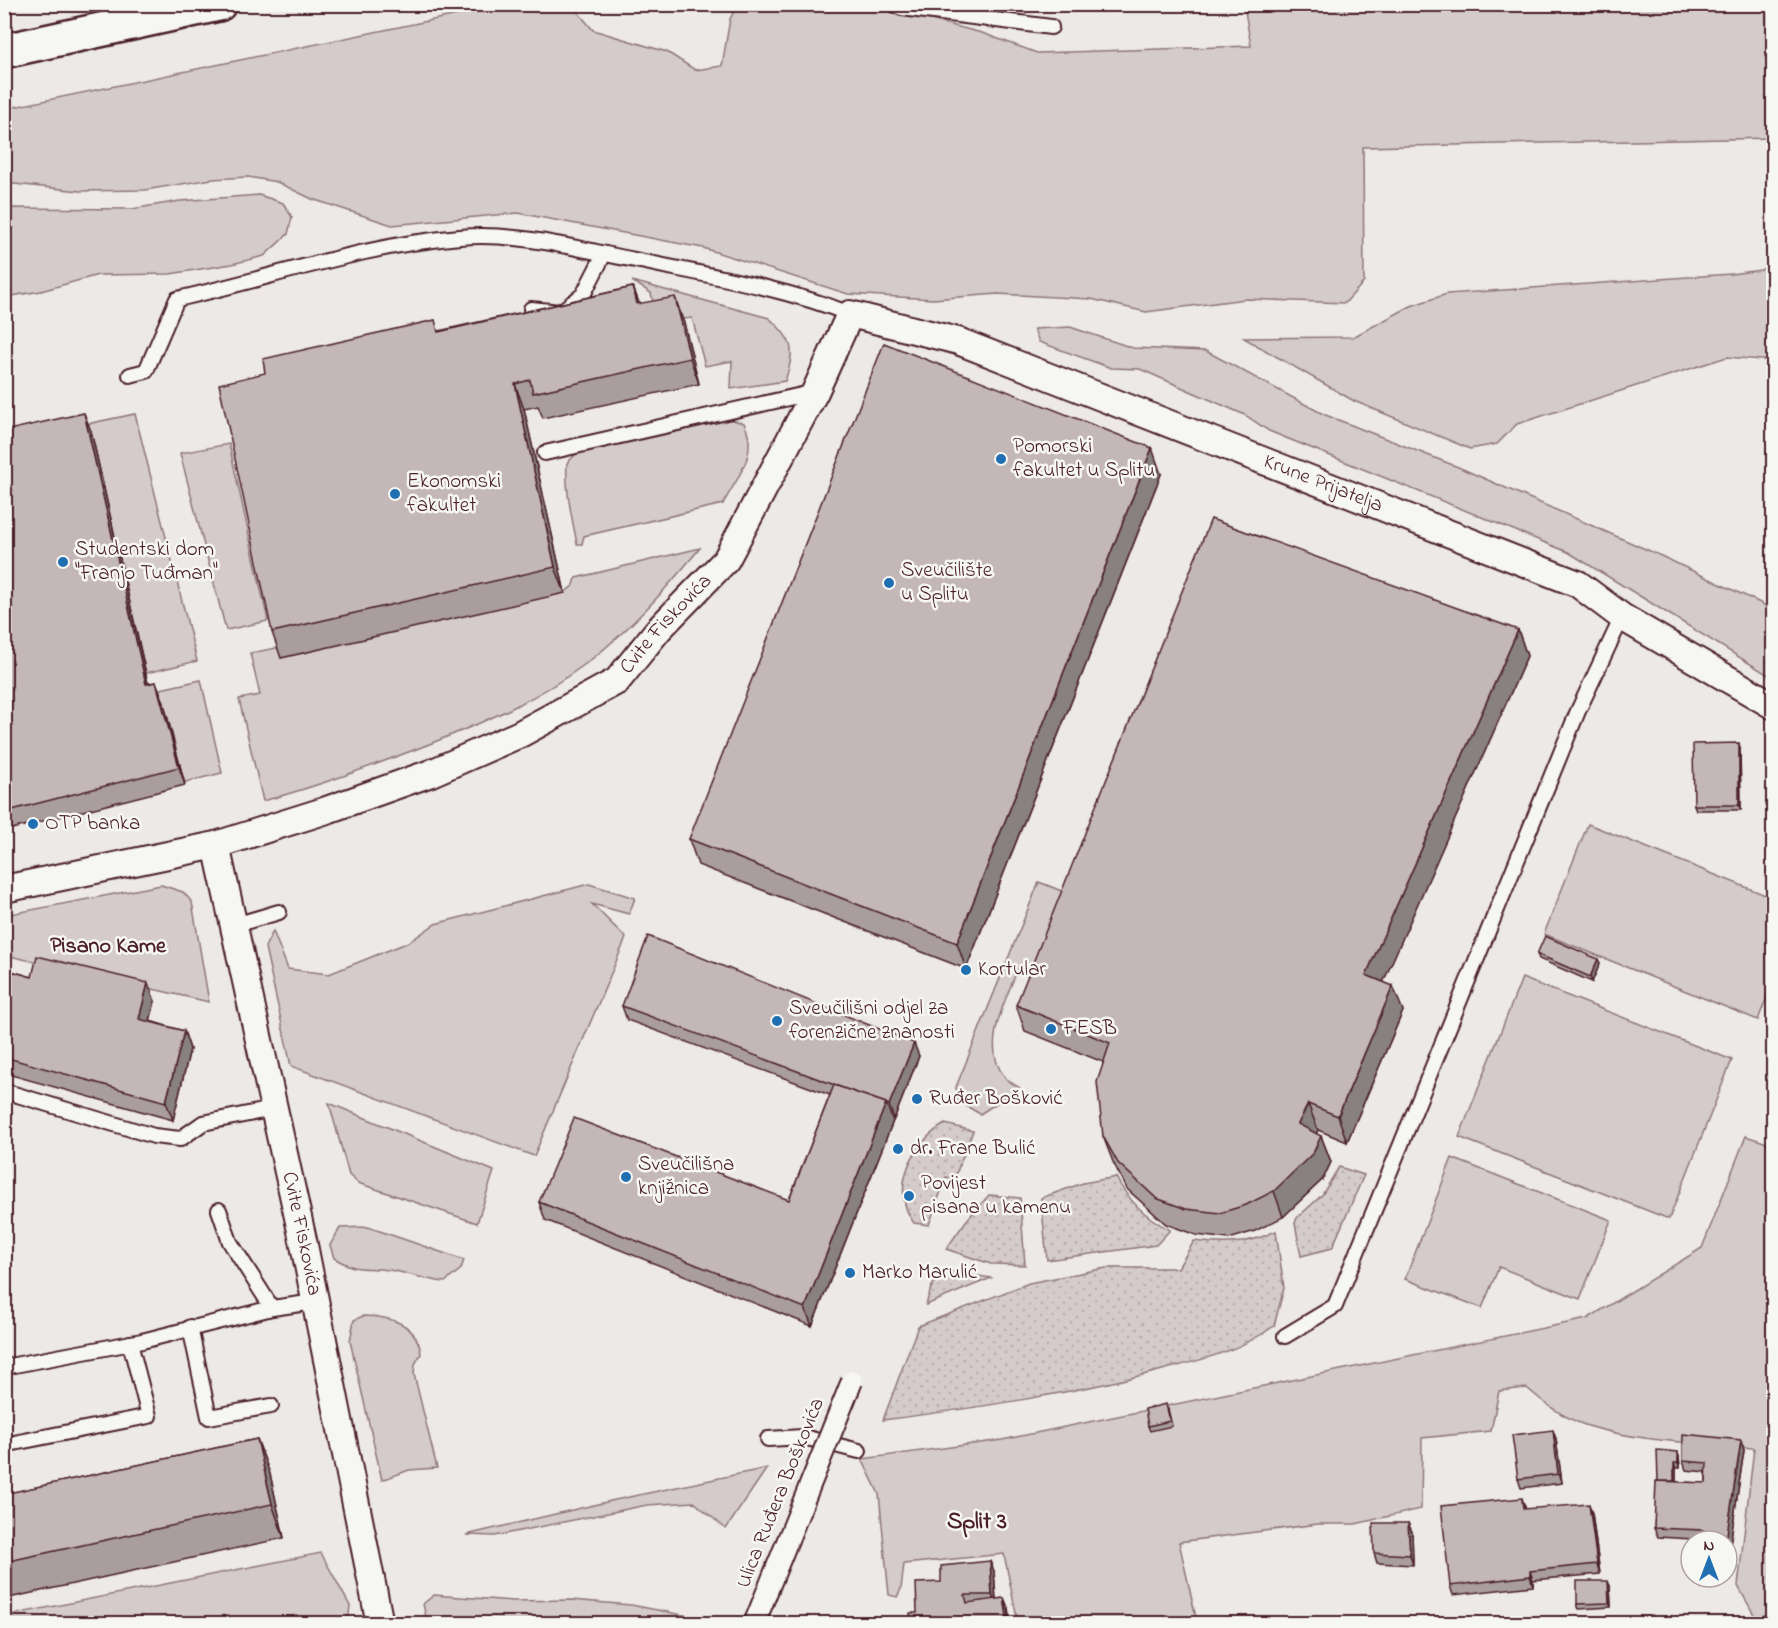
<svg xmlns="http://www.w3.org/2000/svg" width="1778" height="1628" font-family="'Indie Flower',sans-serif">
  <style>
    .grass { fill: #d4cbca; stroke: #8f757a; stroke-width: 1.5 }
    .park { fill: url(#park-dots); stroke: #8f757a; stroke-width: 1.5 }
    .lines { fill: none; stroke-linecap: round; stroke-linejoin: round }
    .service-casing { stroke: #4a1f2b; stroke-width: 18 }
    .minor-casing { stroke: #4a1f2b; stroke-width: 30 }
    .tertiary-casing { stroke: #4a1f2b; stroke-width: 38 }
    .service { stroke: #f6f6f2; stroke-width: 14 }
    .minor { stroke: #f6f6f2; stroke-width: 26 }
    .tertiary { stroke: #f6f6f2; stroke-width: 33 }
    .pedestrian-bridge-casing { stroke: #4a1f2b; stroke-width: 24; stroke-linecap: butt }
    .pedestrian-bridge { stroke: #f6f6f2; stroke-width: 20 }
    .wall { fill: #a99d9d; stroke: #4a1f2b; stroke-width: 1.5 }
    .shaded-wall { fill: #898080; stroke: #4a1f2b; stroke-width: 1.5 }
    .building { fill: #c4b7b7; stroke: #4a1f2b; stroke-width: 1.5 }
    .poi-dot { fill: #1f6fb2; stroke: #f6f6f2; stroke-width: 2 }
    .labels { text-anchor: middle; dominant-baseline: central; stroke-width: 5; stroke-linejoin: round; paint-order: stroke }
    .poi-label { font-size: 21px; fill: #4a1f2b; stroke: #f6f6f2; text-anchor: start }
    .street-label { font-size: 21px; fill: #4a1f2b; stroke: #f6f6f2 }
    .neighbourhood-label { font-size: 22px; font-weight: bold; fill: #4a1f2b; stroke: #f6f6f2 }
    .quarter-label { font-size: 24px; font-weight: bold; fill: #4a1f2b; stroke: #f6f6f2 }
  </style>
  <defs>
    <pattern id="park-dots" width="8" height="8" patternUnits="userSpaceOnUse" patternTransform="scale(1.5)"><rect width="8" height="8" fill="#d4cbca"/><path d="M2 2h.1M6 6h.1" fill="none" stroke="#b8aeae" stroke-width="1.8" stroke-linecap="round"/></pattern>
  </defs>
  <rect width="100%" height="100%" fill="#ece9e6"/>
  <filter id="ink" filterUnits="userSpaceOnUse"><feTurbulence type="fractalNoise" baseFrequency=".0167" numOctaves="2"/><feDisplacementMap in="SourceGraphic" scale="12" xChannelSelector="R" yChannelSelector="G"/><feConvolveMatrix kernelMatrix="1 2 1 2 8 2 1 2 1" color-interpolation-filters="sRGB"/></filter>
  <g filter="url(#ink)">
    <g class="grass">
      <path d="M505,5H572L593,30L667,52L695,70L722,66L730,19L737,5H872L982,33L1037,53L1251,46L1244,5H1773V138L1363,147L1364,282L1345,303L1245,299L1146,312L1091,299L998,294L933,299L848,294L703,248L518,213L392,225L312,199L277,182L248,177L212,179L145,190L80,191L5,183L4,109Z"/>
      <path d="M941,5H1030L1031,10H961Z"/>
      <path d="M259,195L283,203L292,217L288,234L264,256L232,264L170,274L98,275L41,291L5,297V208L132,209L180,201Z"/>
      <path d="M1773,262V361L1727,357L1517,424L1497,444L1470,449L1354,401L1244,338L1353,337L1411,306L1447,294L1731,274L1761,270Z"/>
      <path d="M632,281L769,318C795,341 795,350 785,381L731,389L732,361L705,366L692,318L658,322L651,293Z"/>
      <path d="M1070,327L1133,348L1206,351L1323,414L1458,467L1659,555L1773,609V678L1568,552L1269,431L1245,415L1140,369L1111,368L1039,342L1034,329Z"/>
      <path d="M135,414L197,661L146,673L91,432L82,425Z"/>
      <path d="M728,419L744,423C759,454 738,476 723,504L584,536L582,544H577C572,517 565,490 567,463L576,454Z"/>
      <path d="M229,444L268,621L226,630L180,453Z"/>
      <path d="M700,548C666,589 631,629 588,662C539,699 484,722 427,745C372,766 319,786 263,801L239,699L260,695L250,653L564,593L574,585L576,578Z"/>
      <path d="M201,680L222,773L133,795L107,701Z"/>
      <path d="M1588,824L1773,898V981L1758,1020L1544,934Z"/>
      <path d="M1039,882L1064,892L1031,969L1019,966C1007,997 979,1047 1005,1077C1008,1082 1016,1085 1020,1088L980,1114L958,1101L956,1087Z"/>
      <path d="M589,884L635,898L629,914L592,904L626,938L534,1156L291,1066L265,947L273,931L288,969L329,974L409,942L435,924Z"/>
      <path d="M161,885L183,892L192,902L209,1002L5,955V915Z"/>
      <path d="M1522,978L1732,1060L1669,1219L1459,1137Z"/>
      <path d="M329,1103L494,1171L477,1223L358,1183L349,1175Z"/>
      <path d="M1746,1136L1773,1145L1774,1608L1757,1620L1738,1586L1754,1448C1699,1443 1637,1442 1585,1425C1562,1417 1544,1403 1527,1388L1499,1391L1491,1431L1422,1438L1421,1509L1355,1524H1318L1179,1542L1197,1622L1018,1623L1004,1554L904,1564L901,1589L897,1597L889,1595L879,1494L862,1459L1002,1440L1587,1319L1702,1248Z"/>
      <path d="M1452,1158L1611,1220L1580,1299L1499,1267L1482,1308L1405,1279Z"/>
      <path d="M368,1227L464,1260L461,1269L445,1282C425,1280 408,1273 389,1270C362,1266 360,1273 334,1258L330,1245L340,1228Z"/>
      <path d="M363,1316C390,1316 418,1324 421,1354L415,1364L414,1374L437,1468L409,1470L382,1480L350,1341L354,1320Z"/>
      <path d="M767,1468L726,1529L694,1502L647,1505L495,1536L466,1535L615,1500Z"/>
      <path d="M321,1553L350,1606L348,1623H5V1616Z"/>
      <path d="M434,1595L513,1601L571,1600L631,1605L689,1616L687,1624L437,1623L426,1617L423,1604Z"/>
    </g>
    <g class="park">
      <path d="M945,1124L973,1131L954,1179L946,1177L929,1225L914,1223C889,1190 912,1142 945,1124Z"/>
      <path d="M1339,1167L1364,1175L1332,1248L1301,1256L1295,1223L1297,1218L1322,1195Z"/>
      <path d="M1116,1177C1128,1201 1147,1218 1170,1230L1156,1245L1047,1260L1041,1198L1083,1183Z"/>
      <path d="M989,1195L1020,1198L1025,1265L991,1264L946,1249L966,1221Z"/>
      <path d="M1276,1231L1284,1288L1274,1326C1237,1353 1199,1360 1155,1372C1065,1395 975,1408 883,1420L918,1326L1029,1283L1106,1268H1178L1194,1241C1226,1245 1246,1245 1276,1231Z"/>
      <path d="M942,1270L991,1278L926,1305L931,1288Z"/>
    </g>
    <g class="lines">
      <defs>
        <g id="service">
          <path d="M893,4L902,8L1051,27"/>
          <path d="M531,309L560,312L583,295L604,254"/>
          <path d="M130,375L146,371L177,299C271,278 364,245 460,237C518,232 578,249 635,260C706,275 782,287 850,314"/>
          <path d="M545,453L815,392"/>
          <path d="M235,925L279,912"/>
          <path d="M4,1091L154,1136L180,1139L203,1123L273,1109"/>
          <path d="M219,1210L230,1242L272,1308"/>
          <path d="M190,1327L209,1417L271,1406"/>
          <path d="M1285,1336L1335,1306L1578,711L1622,617"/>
          <path d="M4,1367L142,1341L272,1308L315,1302"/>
          <path d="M768,1439L803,1437L859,1451"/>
          <path d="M4,1445L149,1416L130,1343"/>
        </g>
        <g id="minor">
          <path id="s1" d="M216,845L303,1240L380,1624"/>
          <path id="s2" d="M4,889L216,845L324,811L431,773L520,734L617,681L658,630L726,560L815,392L850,314L958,341L1578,584L1622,617L1774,706"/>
        </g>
        <path id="tertiary" d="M4,51L219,4"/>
      </defs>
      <use href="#service" class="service-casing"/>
      <use href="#minor" class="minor-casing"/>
      <use href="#tertiary" class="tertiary-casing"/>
      <use href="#service" class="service"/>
      <use href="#minor" class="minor"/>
      <use href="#tertiary" class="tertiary"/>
      <defs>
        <path id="pedestrian-bridge" d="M754,1624L852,1381"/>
      </defs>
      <use href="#pedestrian-bridge" class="pedestrian-bridge-casing"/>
      <use href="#pedestrian-bridge" class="pedestrian-bridge"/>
    </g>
    <g class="wall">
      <path d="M633,287L639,304L684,323L699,384L543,418L538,406L524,409L565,593L281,658L272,632L439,331Z"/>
      <path d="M4,431H91L148,683L156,682L163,700L185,785L4,831Z"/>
      <path d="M1161,474L966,969L698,865L689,839Z"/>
      <path d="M1518,630L1527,656L1383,982L1403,1011L1347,1142L1318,1130L1316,1134L1321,1136L1331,1162L1323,1179L1283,1217L1255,1231L1229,1239L1196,1235L1166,1224L1127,1189L1113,1162L1103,1136V1062L1025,1031L1016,1005Z"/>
      <path d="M1740,748L1741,810H1696L1694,805Z"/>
      <path d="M1537,954L1600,963L1592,982L1539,959Z"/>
      <path d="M4,969L32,977L155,1001L150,1021L184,1031L190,1049L173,1120L4,1073Z"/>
      <path d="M622,1006L919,1056L894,1119L892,1118L893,1121L812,1326L545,1220L539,1202L789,1200L830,1095L627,1020Z"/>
      <path d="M1168,1409L1172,1426L1150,1431L1148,1426Z"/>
      <path d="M257,1439L270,1474L284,1538L4,1599V1494Z"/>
      <path d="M1556,1439L1562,1483L1521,1488L1518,1479Z"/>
      <path d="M1741,1440L1744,1450L1729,1551H1727V1541L1658,1537L1654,1528L1658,1481L1679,1456L1680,1468H1676V1482L1706,1483V1472L1686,1470L1683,1461Z"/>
      <path d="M1525,1507L1526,1509L1592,1513L1600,1574L1533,1580V1586L1453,1595L1450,1586Z"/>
      <path d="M1408,1523L1412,1532L1413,1565L1377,1563L1374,1553Z"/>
      <path d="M994,1571L996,1599L1004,1598L1008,1608L1010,1623H911L941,1582Z"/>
      <path d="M1610,1586L1611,1607L1579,1609L1577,1604Z"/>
    </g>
    <g class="shaded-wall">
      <path d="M633,287L643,313L637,304Z"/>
      <path d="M675,297L684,323L699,384L690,358Z"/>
      <path d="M515,384L524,409L565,593L555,567Z"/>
      <path d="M84,413L91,431L152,702L146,684Z"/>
      <path d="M1152,448L1161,474L966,969L957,943Z"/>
      <path d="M1518,630L1527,656L1375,1001L1366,975Z"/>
      <path d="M156,682L163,700L185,785L179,767Z"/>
      <path d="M1739,743L1740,748L1741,810L1739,805Z"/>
      <path d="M1598,959L1600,963L1592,982L1590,977Z"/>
      <path d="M148,983L155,1001L146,1037L139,1019Z"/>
      <path d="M1393,986L1403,1011L1347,1142L1338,1116Z"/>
      <path d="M184,1031L190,1049L173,1120L166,1102Z"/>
      <path d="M914,1043L919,1056L894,1119L889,1105Z"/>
      <path d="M886,1103L893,1121L812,1326L805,1308Z"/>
      <path d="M1308,1104L1318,1130L1307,1150L1298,1124Z"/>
      <path d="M1321,1136L1331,1162L1323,1179L1283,1217L1274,1191Z"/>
      <path d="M1553,1430L1556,1439L1562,1483L1558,1474Z"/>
      <path d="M257,1439L270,1474L284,1538L272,1504Z"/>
      <path d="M1741,1440L1744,1450L1729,1551L1727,1545V1541H1726Z"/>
      <path d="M1678,1452L1679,1456L1680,1468L1678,1463Z"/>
      <path d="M1674,1463L1676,1468V1485L1674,1481Z"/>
      <path d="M1522,1498L1525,1507L1526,1519L1523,1509Z"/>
      <path d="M1589,1504L1592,1513L1600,1574L1597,1564Z"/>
      <path d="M1408,1523L1412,1532L1413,1565L1410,1555Z"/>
      <path d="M990,1561L994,1571L996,1604L992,1595Z"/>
      <path d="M1530,1571L1533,1580V1586L1530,1576Z"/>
      <path d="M1608,1581L1610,1586L1611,1607L1609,1603Z"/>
      <path d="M1004,1598L1008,1608L1010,1623H1008Z"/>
    </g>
    <g class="building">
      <path d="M633,287L637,304L675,297L690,358L533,393L530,380L515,384L555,567L272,632L219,384L265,373L263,359L435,320L438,332Z"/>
      <path d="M884,343L1152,448L957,943L689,839Z"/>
      <path d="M84,413L146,684L156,682L179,767L4,812V431Z"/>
      <path d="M1211,519L1518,630L1366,975L1393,986L1338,1116L1308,1104L1298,1124L1321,1136L1313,1153L1274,1191L1246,1205L1220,1213L1186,1209L1156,1198L1118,1163L1103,1136L1097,1082L1110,1043L1016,1005Z"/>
      <path d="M1739,743V805H1694L1693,744Z"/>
      <path d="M648,936L914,1043L889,1105L886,1104V1103L851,1091L622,1006Z"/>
      <path d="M1545,936L1598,959L1590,977L1537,954Z"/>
      <path d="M37,956L148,983L139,1019L184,1031L166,1102L4,1057V969L32,977Z"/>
      <path d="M834,1085L886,1103L805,1308L539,1202L574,1118L789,1200Z"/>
      <path d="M1166,1404L1170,1421L1148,1426L1145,1409Z"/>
      <path d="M1553,1430L1558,1474L1518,1479L1512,1435Z"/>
      <path d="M1683,1434L1741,1440L1726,1541H1702L1703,1530L1654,1528L1656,1481L1706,1483L1707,1463L1683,1461Z"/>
      <path d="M257,1439L272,1504L4,1562V1494Z"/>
      <path d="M1657,1450L1678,1452V1463H1674V1481H1658Z"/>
      <path d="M1522,1498L1523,1509L1589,1504L1597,1564L1530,1571V1576L1450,1586L1441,1506Z"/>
      <path d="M1373,1523H1408L1410,1555L1374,1553Z"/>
      <path d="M990,1561L992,1595H965L967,1603L1004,1598L1008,1623H911L910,1613H917L916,1583L941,1582V1566Z"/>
      <path d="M1577,1581H1608L1609,1603L1577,1604Z"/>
    </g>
  </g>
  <g class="poi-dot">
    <circle cx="1001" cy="459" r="6"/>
    <circle cx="395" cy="494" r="6"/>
    <circle cx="63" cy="562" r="6"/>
    <circle cx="889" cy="583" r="6"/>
    <circle cx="33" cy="824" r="6"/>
    <circle cx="966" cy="970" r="6"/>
    <circle cx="777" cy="1021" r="6"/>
    <circle cx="1051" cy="1029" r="6"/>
    <circle cx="917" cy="1099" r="6"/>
    <circle cx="898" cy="1149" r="6"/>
    <circle cx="626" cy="1177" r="6"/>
    <circle cx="909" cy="1196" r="6"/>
    <circle cx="850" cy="1273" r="6"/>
  </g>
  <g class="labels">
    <g class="poi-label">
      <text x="1013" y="447">Pomorski<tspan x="1013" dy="24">fakultet u Splitu</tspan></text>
      <text x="407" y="482">Ekonomski<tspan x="407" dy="24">fakultet</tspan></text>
      <text x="75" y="550">Studentski dom<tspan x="75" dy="24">"Franjo Tuđman"</tspan></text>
      <text x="901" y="571">Sveučilište<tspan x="901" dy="24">u Splitu</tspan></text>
      <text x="45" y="824">OTP banka</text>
      <text x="978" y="970">Kortular</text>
      <text x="789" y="1009">Sveučilišni odjel za<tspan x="789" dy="24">forenzične znanosti</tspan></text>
      <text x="1063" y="1029">FESB</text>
      <text x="929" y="1099">Ruđer Bošković</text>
      <text x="910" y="1149">dr. Frane Bulić</text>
      <text x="638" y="1165">Sveučilišna<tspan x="638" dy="24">knjižnica</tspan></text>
      <text x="921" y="1184">Povijest<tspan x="921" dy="24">pisana u kamenu</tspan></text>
      <text x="862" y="1273">Marko Marulić</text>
    </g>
    <g class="street-label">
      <text stroke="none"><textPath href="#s2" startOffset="1593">Krune Prijatelja</textPath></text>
      <text stroke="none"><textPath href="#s2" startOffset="726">Cvite Fiskovića</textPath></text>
      <text stroke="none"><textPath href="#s1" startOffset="398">Cvite Fiskovića</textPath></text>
      <text transform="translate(781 1493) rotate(-68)">Ulica Ruđera Boškovića</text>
    </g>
    <g class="neighbourhood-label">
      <text x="108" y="947">Pisano Kame</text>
    </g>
    <g class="quarter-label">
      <text x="977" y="1522">Split 3</text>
    </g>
  </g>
  <rect width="1778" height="1628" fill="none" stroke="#f6f6f2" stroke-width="24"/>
  <rect x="12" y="12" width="1754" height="1604" fill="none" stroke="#4a1f2b" stroke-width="2" filter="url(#ink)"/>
  <g transform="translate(1709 1559)"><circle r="28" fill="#f6f6f2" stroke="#b1a0a2" stroke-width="1.5"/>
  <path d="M0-4.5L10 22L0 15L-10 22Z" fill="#1f6fb2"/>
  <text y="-9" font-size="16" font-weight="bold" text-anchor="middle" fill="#4a1f2b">N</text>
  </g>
</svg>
